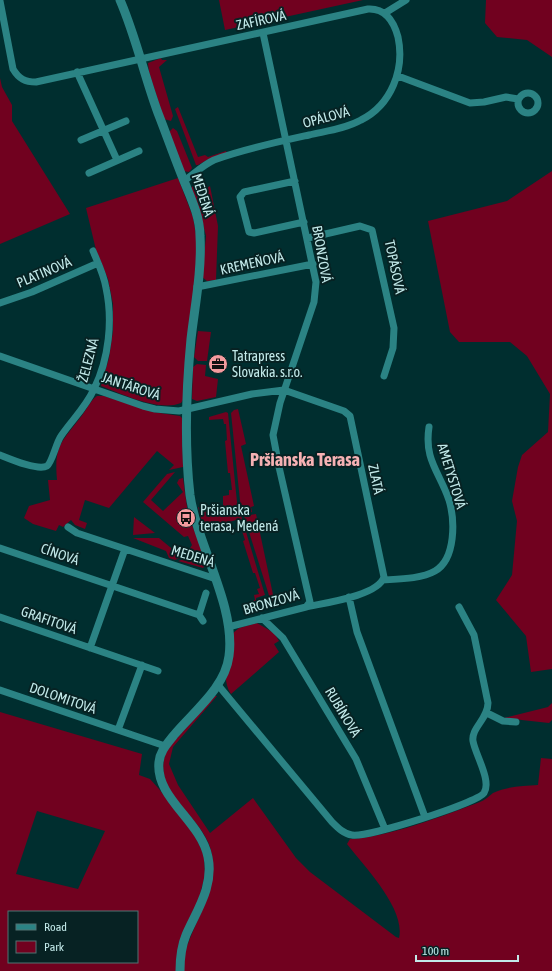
<svg xmlns="http://www.w3.org/2000/svg" width="552" height="971" font-family="'Asap Condensed',sans-serif">
	<rect width="100%" height="100%" fill="#002e2f"/>
	<path fill="#71011f" fill-rule="evenodd" d="M219,0h144l-138,30z
		M486,0h66v57l-25,-17 -30,-3 -12,-14z
		M161,58l1,2h5l-8,7 14,49 -2,5 -7,-2 -15,-47 -1,-9z
		M0,78l2,9 10,18v16l58,93 -70,30z
		M178,107l20,50 7,-2 3,2 18,-6 1,2 -20,7 -9,5h-2l-21,-56z
		M173,128l4,3 15,37 -3,4 -6,-1 -13,-36v-4z
		M552,171v498l-21,3 -5,-36 -30,-36 16,-25 5,-54 -5,-20 6,-34 4,-12 26,-23 2,-38 -23,-38 -17,-14h-51l-9,-10 -22,-111 79,-20z
		M178,178l15,39 5,29 -15,154 -2,3c-22,9 -59,-9 -80,-17l8,-28 4,-27v-27l-5,-25 -12,-29 -10,-42z
		M196,183l11,5 3,-2 8,40 -2,54 -9,1 -5,-4 4,-41 -7,-28 -8,-20z
		M198,331l13,1 -4,29h-9l-4,-4z
		M197,364l9,1 -1,11 13,3 -2,18 -19,4 -5,-2 1,-32z
		M97,396h7l49,16 27,4 2,2 1,49 -14,3 5,-5 -17,-14 -48,57 -24,-8 -6,20 8,3 -2,6 -10,-4 -4,-5 -8,7 -4,-2 -3,6 -23,-7 -9,-6 5,-12 21,-6 -2,-20h9c-3,-34 4,-37 23,-62 6,-7 10,-17 17,-22z
		M238,409l8,35 -5,2 13,60 -3,1 1,5 -9,2 -3,-13 -9,-88 3,-3z
		M226,412l2,1 9,89 28,93 -9,3v5l-3,-3h2l-1,-5 5,-1 -2,-5 3,-1 -5,-15h-2l-10,-32 2,-1 -5,-15h-2l-2,-5 -31,9 -2,-3 -5,-19 5,3 3,-1v-1l17,-2v-10l6,-1v-5h3l-2,-17h-2l-3,-32 2,-1 -1,-16h-2l-1,-5 -14,1v-3z
		M175,472l-24,28 12,11 20,-19 -6,-9 2,-4 4,-1 5,36 19,50 -4,4 -25,-7 14,-5 -3,-6 3,-5 -4,-9 -4,1 -41,-35 24,-28z
		M256,514l19,90 -3,1 -28,-89z
		M134,517l21,16 -22,2z
		M133,538h26l23,19 -7,3 -6,-2 -3,-7z
		M257,623l17,10 5,8 -5,3 5,8 -48,42c-11,-16 -2,-42 1,-60l7,-6z
		M215,696h2l-44,51 -4,17 9,21 32,48 43,-35 43,60 14,14 86,65 3,1c7,-29 -35,-72 -52,-94l3,-5c40,-2 92,-23 130,-37 5,-2 9,-6 13,-9 15,-7 30,-7 45,-8l3,-27 11,1v212h-552v-259l142,42 -3,21 11,4 9,10 35,45 10,21 1,20 -20,79c9,-34 33,-62 27,-99 -6,-40 -66,-62 -44,-107zM37,811l68,20 -27,58 -62,-15zM9,912h128v50h-128z
		M552,703v17l-3,3 -45,-5 44,-11z"/>
	<g fill="none" stroke-linecap="round" stroke-linejoin="round">
		<path stroke="#2b8384" stroke-width="7" d="M0,1l13,68c6,10 12,13 23,13l332,-73c18,-1 26,13 30,28 7,33 -7,68 -37,83 -16,9 -35,11 -52,15 -32,7 -65,14 -95,25 -11,5 -20,14 -30,21
			M385,13l21,-13
			M77,72l40,88
			M398,76l72,27 14,-1 22,-5 12,2
			M518 103a10 10 0 1 1 20 0a10 10 0 1 1-20 0Z
			M81,140l45,-19
			M89,173l50,-22
			M295,181l-51,11 -4,5 9,35 5,1 50,-11
			M308,238l52,-12 12,4 22,98 -1,20 -9,28
			M197,287l116,-23
			M0,303l32,-11 66,-29
			M0,356l143,50 12,3 24,2 73,-17 32,-4
			M284,390l60,21 6,5 34,161c-6,19 -60,26 -78,30
			M0,455c10,4 38,16 47,11 5,-3 9,-23 14,-30 11,-16 25,-29 33,-47 15,-30 19,-69 12,-101 -2,-13 -8,-25 -13,-37
			M68,527l9,6 139,46
			M0,548l199,67 4,6
			M383,580c16,-1 38,-1 52,-9 21,-12 20,-51 14,-71 -10,-29 -25,-40 -20,-73
			M349,597l8,35 68,185
			M199,615l7,-22
			M0,617l158,54
			M262,618l21,20 73,121 29,70
			M228,627l78,-20 4,-5 -31,-135 -6,-32 7,-32 34,-101 2,-20 -53,-249
			M90,648l35,-99
			M218,685l114,137c6,6 12,12 20,13 15,3 125,-32 132,-42 8,-12 -9,-39 -11,-52 -2,-13 15,-22 15,-38l-14,-68 -15,-28
			M0,690l165,56
			M487,713l16,8 13,1
			M118,730l24,-65"/>
		<path stroke="#2b8384" stroke-width="9" d="M120,0c16,37 24,75 38,113 9,23 17,46 26,68 7,17 16,36 16,55 2,34 -5,69 -9,103 -5,52 -7,104 -1,156 7,50 46,111 39,161 -4,32 -36,56 -55,79 -7,9 -14,16 -15,27 -4,36 42,59 49,95 6,29 -11,53 -22,78 -5,12 -6,24 -6,36"/>
	</g>
	<defs>
		<symbol id="office-disc" viewBox="-11 -11 22 22"><circle r="9.5" fill="#f49b9f" stroke="#072223"/><path d="M-6-3h4V-5.5h4V-3h4V5H-6ZM-1-4.5V-3h2v-1.5ZM-6 0V1H6V0Z" fill="#111"/></symbol>
		<symbol id="bus-disc" viewBox="-11 -11 22 22"><circle r="9.5" fill="#f49b9f" stroke="#072223"/><path d="M-5-6H5V4H4V6H2V4H-2V6H-4V4H-5ZM-3.5-4V0h7V-4ZM-3.5 1.2v1.5H-2V1.2ZM2 1.2v1.5H3.5V1.2Z" fill="#111"/></symbol>
	</defs>
	<g fill-rule="evenodd">
		<use href="#office-disc" x="207" y="353" width="22" height="22"/>
		<use href="#bus-disc" x="175" y="507" width="22" height="22"/>
	</g>
	<g text-anchor="middle" dominant-baseline="central" stroke-width="4" stroke-linejoin="round" paint-order="stroke">
		<g font-size="14" fill="#c2e9e9" stroke="#072223">
			<text transform="translate(261 20) rotate(-12)">ZAFÍROVÁ</text>
			<text transform="translate(326 117) rotate(-15)">OPÁLOVÁ</text>
			<text transform="translate(203 195) rotate(72)">MEDENÁ</text>
			<text transform="translate(322 254) rotate(80)">BRONZOVÁ</text>
			<text transform="translate(252 263) rotate(-12)">KREMEŇOVÁ</text>
			<text transform="translate(395 267) rotate(78)">TOPÁSOVÁ</text>
			<text transform="translate(44 272) rotate(-23)">PLATINOVÁ</text>
			<text transform="translate(88 360) rotate(-75)">ŽELEZNÁ</text>
			<text transform="translate(131 386) rotate(18)">JANTÁROVÁ</text>
			<text transform="translate(452 476) rotate(73)">AMETYSTOVÁ</text>
			<text transform="translate(376 479) rotate(78)">ZLATÁ</text>
			<text transform="translate(60 554) rotate(19)">CÍNOVÁ</text>
			<text transform="translate(193 556) rotate(17)">MEDENÁ</text>
			<text transform="translate(271 602) rotate(-16)">BRONZOVÁ</text>
			<text transform="translate(49 620) rotate(19)">GRAFITOVÁ</text>
			<text transform="translate(63 698) rotate(19)">DOLOMITOVÁ</text>
			<text transform="translate(343 712) rotate(59)">RUBÍNOVÁ</text>
		</g>
		<g font-size="14" fill="#c2e9e9" stroke="#072223" text-anchor="start">
			<text x="232" y="356">Tatrapress<tspan x="232" dy="16">Slovakia. s.r.o.</tspan></text>
			<text x="200" y="510">Pršianska<tspan x="200" dy="16">terasa, Medená</tspan></text>
		</g>
		<g font-size="18" font-weight="bold" fill="#f6b2b4" stroke="#072223">
			<text x="305" y="459">Pršianska Terasa</text>
		</g>
	</g>
	<rect x="8" y="911" width="130" height="52" fill="#072223" stroke="#527272"/>
	<rect x="16" y="924" width="20" height="6" fill="#2b8384" stroke="#527272"/>
	<text x="44" y="931" font-size="12" fill="#c2e9e9">Road</text>
	<rect x="16" y="941" width="20" height="12" fill="#71011f" stroke="#527272"/>
	<text x="44" y="951" font-size="12" fill="#c2e9e9">Park</text>
	<path d="M416 955v6h102v-6" fill="none" stroke="#c2e9e9" stroke-width="2"/>
	<text x="422" y="955" font-size="12" fill="#c2e9e9" stroke="#072223" stroke-width="3" paint-order="stroke">100 m</text>
</svg>
